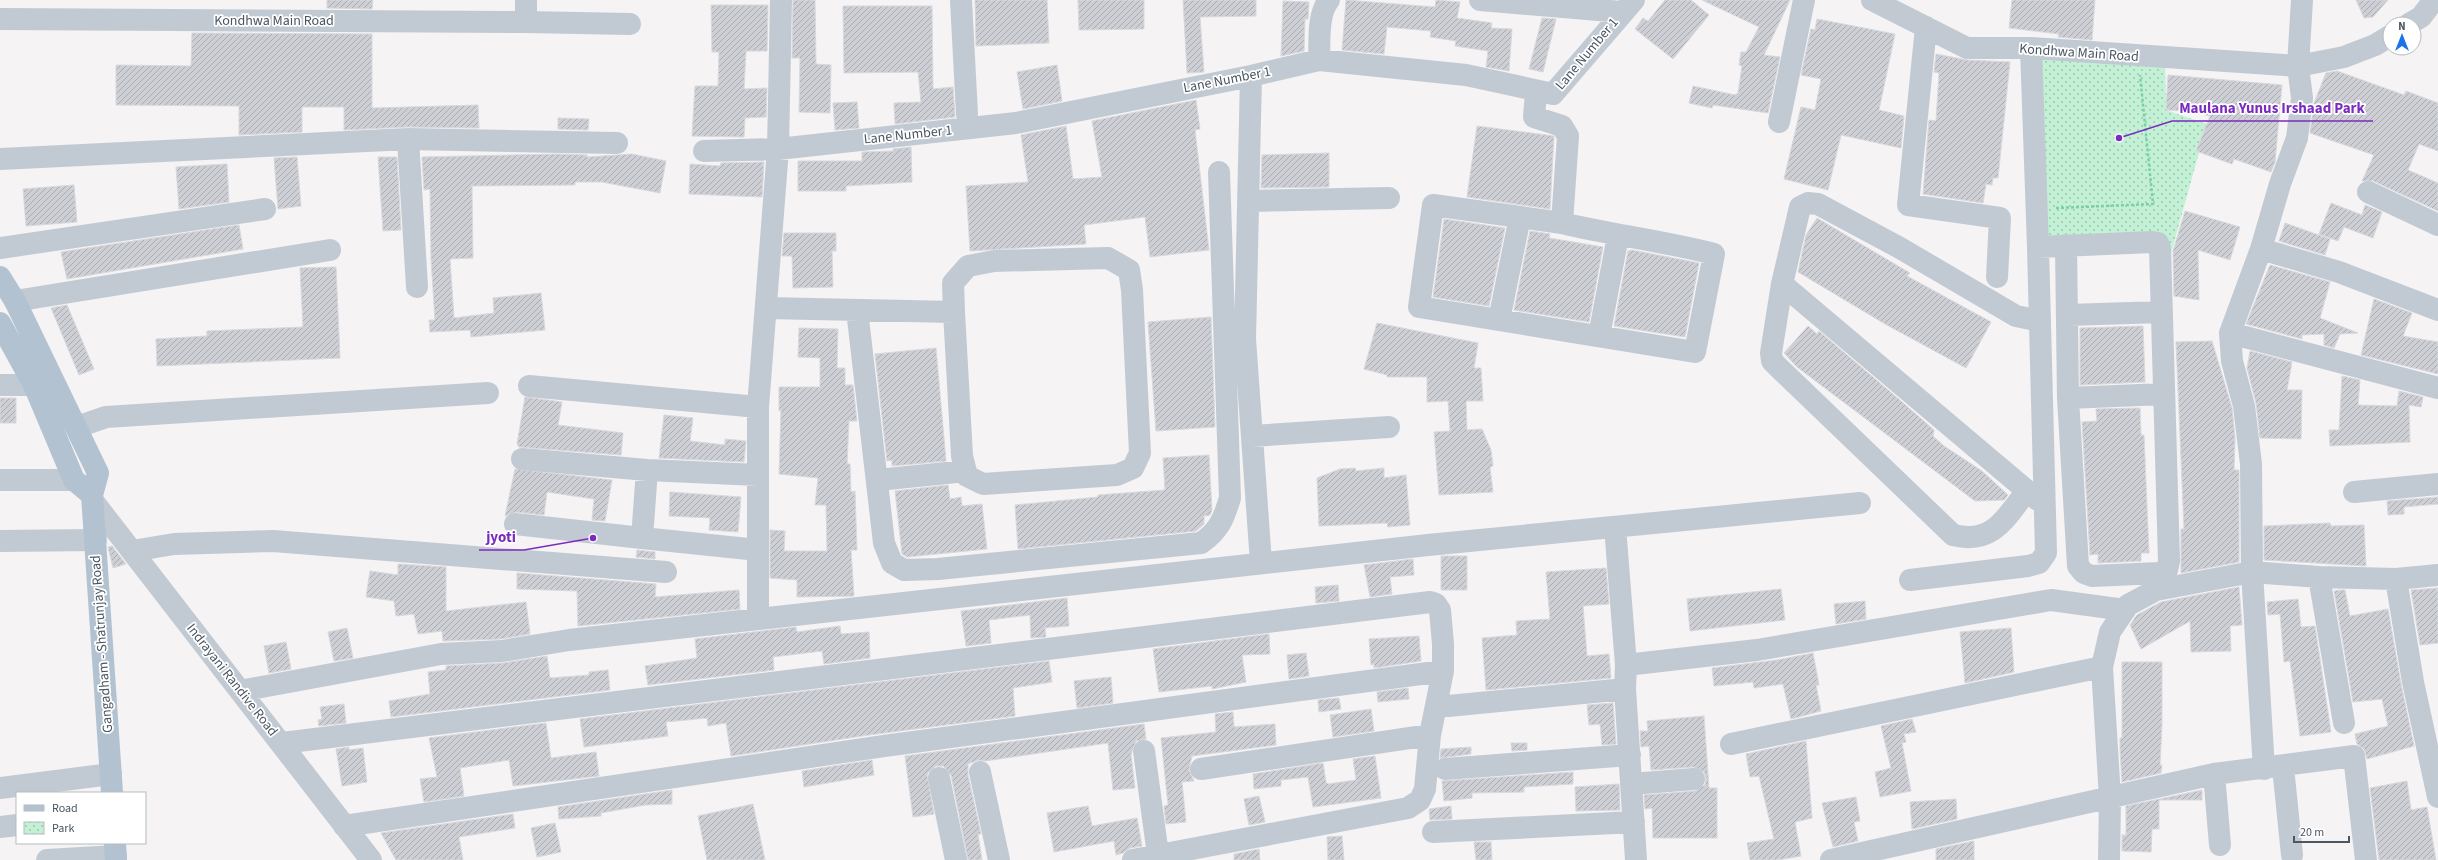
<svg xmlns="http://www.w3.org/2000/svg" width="2438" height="860" font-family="'Source Sans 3',sans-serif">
	<defs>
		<pattern id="park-dots" width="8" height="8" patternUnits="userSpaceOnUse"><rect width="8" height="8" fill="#c3f1d5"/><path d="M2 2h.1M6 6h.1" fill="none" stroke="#a0c6b0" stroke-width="1.8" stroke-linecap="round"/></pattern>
		<pattern id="building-hatch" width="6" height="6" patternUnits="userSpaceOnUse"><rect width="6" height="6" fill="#cdcfd5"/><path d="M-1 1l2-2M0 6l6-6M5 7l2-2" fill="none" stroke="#a8abb0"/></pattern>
	</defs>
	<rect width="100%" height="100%" fill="#f5f3f3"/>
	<path fill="url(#park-dots)" d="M2031,48l134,11 1,51 41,14 -36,129 -133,-6z"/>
	<path fill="url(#building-hatch)" stroke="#d7d9de" d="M327,0h46l-1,9 -45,-1z
		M793,0h22l1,64 15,1 -1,48 -31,-1 1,-54h-8z
		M975,0h72l2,43 -73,3z
		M1078,0h66v29l-65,1z
		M1183,0h73v16l-56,1 4,55 -17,1z
		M1346,0l89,7 1,-7 24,2 -3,16 35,5 -1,5 21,1 -3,42 -23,-4 2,-16 -33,-5 1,-5 -26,-4 1,-6 -44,-4 -3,27 -42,-4z
		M1665,0h26l18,15 -36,44 -38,-30 8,-11 5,3z
		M1702,0h88l-26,55 16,2 -12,56 -55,-8 -1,3 -23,-5 4,-17 42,9 3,-2 4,-27 -3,-1 2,-13h5l13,-25z
		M2012,0h83l-3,40 -34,-3 1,-3 -50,-6z
		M2356,0h32l-15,17 -9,1z
		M1283,1l26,1 -1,17h-3l-1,32 -23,5z
		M711,5h57l-1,46h-21l-2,38 23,-1 -1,29 -21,1 -1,19 -52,-1 3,-50h23l1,-34h-7z
		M843,6h89l1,83 20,-2 2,30 -60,7 -1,-21 27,-1 -3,-30 -74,1z
		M1542,18l14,1 -13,53 -14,-3z
		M1817,19l78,15 -16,76 25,6 -3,32 -60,-13 -13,55 -44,-11 17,-72 14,3 6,-31 -20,-4 10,-46 4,1z
		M192,33l180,1v74l106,-3 1,23 -72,-1 -63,3v-23h-42v25l-63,3v-29l-123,-1v-40l75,1z
		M1936,54l31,6 43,2 -12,116h-5l-1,7 -6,-1 -3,19 -60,-9 6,-74 7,1 3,-48 -5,-1z
		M1057,65l5,36 -39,8 -6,-37z
		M2337,71l67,24 2,-4 32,12v48l-19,-7 -11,26 30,13v28l-65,-30h-11l12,-26 -64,-22 4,-30 12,-30z
		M2168,75l114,10 -7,77 -4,10 -37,-13 -2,5 -36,-13 14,-35 -5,-1v-3l-39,-2z
		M1196,100l4,29 -5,1 14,120 -59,7 -5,-40 -61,8 2,19 -116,7 -4,-65 62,-4 -7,-47 45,-9 7,53 29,-2 -10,-56z
		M857,102l2,26 -24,2 -2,-27z
		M558,118l31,1 -1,11 -30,-1z
		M1477,126l77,10 -4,73 -83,-12z
		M911,147l1,35 -66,4v5h-48v-30h64v-9l32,-1 -1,-2z
		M1329,153v34l-68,1 1,-33z
		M557,154l30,1v2l45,-3 34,7 -6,32 -58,-11h-27v3l-103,1 1,72 -23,1 4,59 40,-5 -1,-15 48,-5 4,37 -74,7 -1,-7 -40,2 -1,-12h6l-4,-61 -1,-70 -6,1 -2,-33z
		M297,157l4,49 -23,3 -4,-51z
		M378,157h19l4,73 -18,1z
		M764,162l-2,35 -73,-3 1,-30 30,2 1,-3z
		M227,164l2,38 -50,7 -3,-42z
		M74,185l3,37 -51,4 -3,-37z
		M2331,203l31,12 3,-10 17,7 -9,26 -29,-11 -6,14 -19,-7z
		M2185,211l55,16 -10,33 -32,-10 1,50 -25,-4 -1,-45z
		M1817,218l93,55 -3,3 84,46 -25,46 -81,-44 -87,-52 8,-37z
		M1444,219l61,9 -16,78 -56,-9z
		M2285,223l45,16 -5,16 -46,-14z
		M239,225l4,24 -176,30 -6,-27z
		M1530,231l20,3 -1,4 54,9 -14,75 -75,-12z
		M784,233h52v18h-4l1,36 -40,1 -1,-32h-10z
		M1632,250l67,13 -14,74 -71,-11 14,-75z
		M2270,265l60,17 -10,36 38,15 -18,1 -6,14 -10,-3v-11l-22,1v4l-56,-15z
		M336,267l4,91 -183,8 -1,-27 51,-3v-5l96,-4 -3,-59z
		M2374,299l38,14 -9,23 35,6v32l-77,-19z
		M67,305l27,64 -15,6 -28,-67z
		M1211,317l4,110 -59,4 -8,-109z
		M1377,323l101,20 -4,25h7l2,33h-17l1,29 15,-1 9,21 2,16 -3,1 3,25 -54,3 -5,-63 16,-1 -2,-30 -21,1v-25h-40v-2l-23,-6z
		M1808,326l9,8 2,-3 82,70 33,29 -1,6 11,10 38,25 26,24 -4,5 -29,1 -178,-134 -13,-14z
		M2143,326l2,56 -65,3v-57z
		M799,328l39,1 -1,39h8v17h8l4,36h-8l-2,43h3l1,28 4,-1 2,59h-6l3,46 -57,1v-17l-27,-2v-48l15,1 -1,20h43l-1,-46h-11l3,-27 -39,-4 2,-64 -2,1v-24h41v-29l-22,-1z
		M2212,341l20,67 3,30 -1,32h5v92l-58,11v-44h3l-8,-187z
		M936,348l10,113 -54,5v-6l-5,1 -12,-107z
		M2250,351l42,11 -5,28h15l-1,49 -41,-1 -4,-35 -9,-35z
		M2342,376l18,4 -2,25 39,1 2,-15 24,6 -2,10 -12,-2 1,37 -80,4 -1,-16h10z
		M525,397l37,5 -4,23 65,8 -2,22 -102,-8 -2,-3z
		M0,398h16v25h-16z
		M2140,408l1,27h3l5,118h-8v8l-43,2v-9l-8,1 -8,-133 15,-1 -1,-12z
		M664,415l29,3 -3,23 35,4v-6l21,2 -2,21 -85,-4z
		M1209,455l3,55 -2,5 -6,1v8l-8,7 -178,18 -3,-44 83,-8v-2l67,-5 -2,-32z
		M1355,468l1,3 28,-3v10l22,-3 4,50 -22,2 -1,-4 -68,3 -2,-48 23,-9z
		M515,469l97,11 -7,41 -13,-1 2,-21 -47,-7 -3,23 -28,-3 -11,4z
		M948,485l2,14 11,-2 1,9 20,-2 5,45 -80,8 -5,-3 -7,-63z
		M670,492l71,5 -3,35 -29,-2 1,-12 -41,-2z
		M2438,497v7l-34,3v7l-16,1 -1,-14z
		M2330,523l1,3 33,-1 2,41 -102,-6v-34z
		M112,546l14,18 -13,4 -5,-21z
		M637,550l18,2v7l-19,-2z
		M1441,556h26v34h-26z
		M1413,559l1,16 -24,2 2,17 -22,3 -6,-32z
		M398,564l48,3v44l80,-9 4,32 -29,5 -58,2 -1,-10 -24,3 -4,-20 -18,2 -2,-15 -28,-4 4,-26 28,4z
		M1606,568l3,36 -26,2 4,50 22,-2 2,24 -125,12 -4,-52 35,-3 -1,-14 34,-2 -4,-47z
		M517,573l139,11 -1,13 84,-7 1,19 -162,17 -1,-35 -60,-2z
		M1338,585l1,16 -23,2 -1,-16z
		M2239,587l3,38 -12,1 1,25 -40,1 -1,-31 -49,28 -11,-24 7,-10 24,-13z
		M2438,588v55l-18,2 -9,-55z
		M1781,589l4,31 -95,11 -3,-32z
		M2340,590h5l5,26 38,-7 13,75 13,62 -47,13 -3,-10 -7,-5 -2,-10 33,-8 -6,-27 -29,3 -19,-111z
		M1067,598l2,28 -24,2 1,9 -15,1 -1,-23 -41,5 2,23 -25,3 -5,-35z
		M2298,599l3,28 14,-1 16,106 -31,4 -10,-75 -6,1 -4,-48 -12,1 -1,-13z
		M1865,601l1,18 -30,5 -2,-20z
		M840,626l1,8 28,-2 1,26 -46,6 -2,-13 -49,6 1,13 -126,15 -3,-19 52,-8 -2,-19 101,-12 1,5z
		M347,628l6,30 -19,3 -6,-29z
		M2011,628l3,44 -49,11 -5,-51z
		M1269,634l1,20 -28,1 4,27 -34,7v-3l-53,6 -6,-43z
		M1419,636l2,25 -47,7v-4l-3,1 -2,-26z
		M286,642l5,27 -22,4 -5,-27z
		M1306,653l3,23 -20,3 -2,-24z
		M1813,653l6,32h-3l5,26 -30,8 -8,-35 -29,4 -1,-6 -39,4 -2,-18 65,-8z
		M547,656l3,22 39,-3v-3l19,-2 2,20 -219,27 -2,-16 41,-7 -2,-22 18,-2v-4l57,-3z
		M1049,661l3,21 -39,6 2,28 -146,19 -138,21 -5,-33 -18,3 -1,-8 -41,4 2,14 -84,11 -4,-28z
		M2122,662h40v63l-2,40h2l-1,8 -39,9 -2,-32v-12h2z
		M1111,677l2,26 -36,5 -3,-27z
		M1408,688l1,11 -31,3 -1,-10z
		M1339,698l2,11 -22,3 -1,-12z
		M1613,703l3,41 -14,1 -2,-21 -11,1 -2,-20z
		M344,704l2,19 -27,3 -1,-6 4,-1 -2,-12z
		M1371,709l3,22 -41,6 -3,-22z
		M1233,712l1,15 41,-3 1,21 -84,11 -3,14 5,11 -12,1 4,40 -20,2 -2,-18 4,-1 -7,-67 55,-6 -1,-18z
		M1704,716l5,72h8v50h-64l-1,-30 -7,1 -1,-14 51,-4 10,-6 1,-7 -2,-6 -11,-5 -42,3 -2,-24 -8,1 -1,-16h8l-1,-10z
		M1912,719l4,13 -12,2 2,8 -4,1 9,48 -31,6 -5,-25 16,-4 -10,-42z
		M546,723l5,35 45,-6 3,24 -86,10 -4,-26 -49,8 4,28 -40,6 -4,-23 17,-2 -8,-39z
		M1144,724l2,15 -10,2 -5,13 4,34 -22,2 -5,-47 -123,18 -7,-1 -10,4v11l13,59h-3l4,26h-14l-17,-85 -8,-9h-7l-9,8 7,40 -21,3 -8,-61z
		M1806,741l6,77 -17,4 6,34 -23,4h-28l-3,-17 27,-4 -15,-63 -9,1 -4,-23z
		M1511,743h16v7l-15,1z
		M349,747v3l14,-2 4,34 -25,4 -6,-37z
		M1471,747v7l-31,4 1,-9z
		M1375,756l6,42 -68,9 -5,-30 -27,3v6l-27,3 -1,-15 70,-11 3,19 2,2 28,-4 -3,-21z
		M872,760l2,15 -70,12 -2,-16z
		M1573,772v12l-49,3v5l-52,1v5l-28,3 -2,-20z
		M2407,781l4,29 16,-3 9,53h-57l-9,-72z
		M1619,784l1,26 -44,1 -1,-24z
		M672,790v14l-27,1 -44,8v3l-42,3 -1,-12z
		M2202,790v10h-43v29h-7l-1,23 -29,-1v-16h4v-29z
		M1259,796l6,26 -16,3 -5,-26z
		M1856,797l4,24 -6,1 4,19 -25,6 -11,-44z
		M1956,799l1,20 -45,10 -2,-27z
		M753,804l12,56h-58l-9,-44z
		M1088,806l4,20 45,-8 5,28 -12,2 -7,5 -7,2 -2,-14 -60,11 -7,-39z
		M1451,806l1,13 -22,1 -1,-11z
		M513,814l2,14 -56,9 4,23h-67l-15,-27z
		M555,823l6,29 -24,5 -6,-29z
		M1342,836l2,24h-16l-1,-23z
		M1974,841v19h-38v-11z
		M1474,842h17l1,18h-16z
		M1259,849l1,11h-26v-6z"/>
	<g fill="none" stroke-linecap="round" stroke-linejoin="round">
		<path stroke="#7ad0a6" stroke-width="2.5" stroke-dasharray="3 2" stroke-linecap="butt" d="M2056,208l97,-4 -13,-129"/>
		<path stroke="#c1cad2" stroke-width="22" d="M961,0l6,114
			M1480,0l142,12
			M1872,0l95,48h64l267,18 46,-9 31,-12 15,-9
			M0,19l526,3v-22
			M526,22l104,2
			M2409,24l12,-7 13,-17
			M1926,27l-18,178 92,13 -3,59
			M1319,60c1,-19 -2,-45 10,-60
			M1251,76l-6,263 16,224
			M1779,122l25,-122
			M408,139l9,148
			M704,151l74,-2 238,-26 235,-47 68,-16 147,15 87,19 81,-94
			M0,159l408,-20 209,4
			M2368,192l70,33
			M1250,201l139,-3
			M1520,217l-87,-12 -14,102 276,45 19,-98c-50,-13 -102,-19 -152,-31l6,-87 -6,-10 -28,-9 2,-25
			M2066,245l2,153
			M2038,247l114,-5 6,1 2,5c3,104 6,209 9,313l-2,9 -8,3 -67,3 -8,-3 -6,-7 -10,-168 96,-4
			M0,248l265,-39
			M2261,249l78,23 99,38
			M1782,284l256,216
			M15,301l315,-51
			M766,308l188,4 -1,-29 15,-17 26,-5 114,-3 21,12 3,20 8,163 -7,15 -16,7 -134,9 -16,-8 -5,-20 -8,-144
			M857,310l27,233 8,20 12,7 34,-1 263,-26c18,-12 23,-25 29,-45l-11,-326
			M2068,315l94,-3
			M1499,320l21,-103 42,6
			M2230,333l208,55
			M1599,336l19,-100
			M0,385h34
			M529,386l229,21
			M77,427l29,-10 382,-24
			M1252,436l137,-9
			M522,459l125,11 111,5
			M647,470l-5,68 116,12
			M0,480h74
			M878,480l88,-9
			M2026,492c-21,27 -34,53 -73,43l-175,-168 -6,-6 -1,-8 11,-69 18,-77 8,-4 10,1 82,44 116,68 24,5
			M2354,492l84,-8
			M93,501l278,359
			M515,524l127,14
			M1615,527l11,138 -1,24 11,171
			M0,541l96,-1
			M132,551l42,-7 99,-3 393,31
			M2319,577l77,2 42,-4
			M2396,579l17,103 25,115
			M1910,580l118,-14 11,-3 7,-10 -8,-306 -7,-199
			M758,619v-212l20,-258 3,-149
			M1626,665l131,-15 294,-50 74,10
			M240,691l201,-37 61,-3 67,-11 859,-95 432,-42
			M1448,706l177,-17
			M282,743l1148,-141 6,2 4,6 3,34v27l-13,64 -5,54 -5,11 -12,8 -275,52
			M1731,744l371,-77
			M1144,751l14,104
			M2283,767l9,88
			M1201,769l229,-34
			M1445,769l185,-14
			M2264,769l-12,-197 -1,-108 -7,-58 -12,-45 -2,-28 31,-84 19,-65 17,-46 5,-40 -4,-32 4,-66
			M980,772l19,88
			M2214,774l6,71
			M939,778l17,82
			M1631,784l63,-5
			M0,788l111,-14
			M344,826l540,-80 559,-75
			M0,827l17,-2
			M1433,832l201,-10
			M47,860l69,-4
			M1831,860l383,-86 140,-18 12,104
			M2109,860l1,-62 -8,-131 8,-35 18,-27 28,-15 96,-18 67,5 25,146"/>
		<path stroke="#b3c2d1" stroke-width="22" d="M0,277l15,24 83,172 -6,22 20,298
			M0,323l34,62 40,95 18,15
			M115,843l1,17"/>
	</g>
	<g text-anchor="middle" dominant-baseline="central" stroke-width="3.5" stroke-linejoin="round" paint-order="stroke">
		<g font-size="14" fill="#4a5661" stroke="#fff">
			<text x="274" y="21">Kondhwa Main Road</text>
			<text transform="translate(2079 53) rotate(4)">Kondhwa Main Road</text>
			<text transform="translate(1587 54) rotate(-50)">Lane Number 1</text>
			<text transform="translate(1227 80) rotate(-11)">Lane Number 1</text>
			<text transform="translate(908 135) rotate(-6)">Lane Number 1</text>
			<text transform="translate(102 644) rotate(-94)">Gangadham - Shatrunjay Road</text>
			<text transform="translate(232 680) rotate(52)">Indrayani Randive Road</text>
		</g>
	</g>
	<path fill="none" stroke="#7b2cbf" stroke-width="1.5" d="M2119 138L2172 121H2373M593 538L524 550H479"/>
	<g fill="#7b2cbf" stroke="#fff" stroke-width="1.5">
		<circle cx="2119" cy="138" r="4"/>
		<circle cx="593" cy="538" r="4"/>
	</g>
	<g font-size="15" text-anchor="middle" font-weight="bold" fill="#7b2cbf" stroke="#fff" stroke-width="3.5" stroke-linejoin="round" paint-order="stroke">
		<text x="2272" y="113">Maulana Yunus Irshaad Park</text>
		<text x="501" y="542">jyoti</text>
	</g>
	<rect x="16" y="792" width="130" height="52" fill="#ffffff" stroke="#b7bbc0"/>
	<rect x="24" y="805" width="20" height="6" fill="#b3c2d1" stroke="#b7bbc0"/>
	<text x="52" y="812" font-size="12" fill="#4a5661">Road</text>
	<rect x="24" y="822" width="20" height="12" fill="url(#park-dots)" stroke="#b7bbc0"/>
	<text x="52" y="832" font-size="12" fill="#4a5661">Park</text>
	<g transform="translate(2402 36)"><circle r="19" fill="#ffffff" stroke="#b7bbc0"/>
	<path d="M0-3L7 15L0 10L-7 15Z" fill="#1a73e8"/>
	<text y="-6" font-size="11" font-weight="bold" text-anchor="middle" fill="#4a5661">N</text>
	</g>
	<path d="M2294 836v6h55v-6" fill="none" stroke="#4a5661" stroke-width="2"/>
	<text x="2300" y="836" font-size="12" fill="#4a5661" stroke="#ffffff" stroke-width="3" paint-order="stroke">20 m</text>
</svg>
